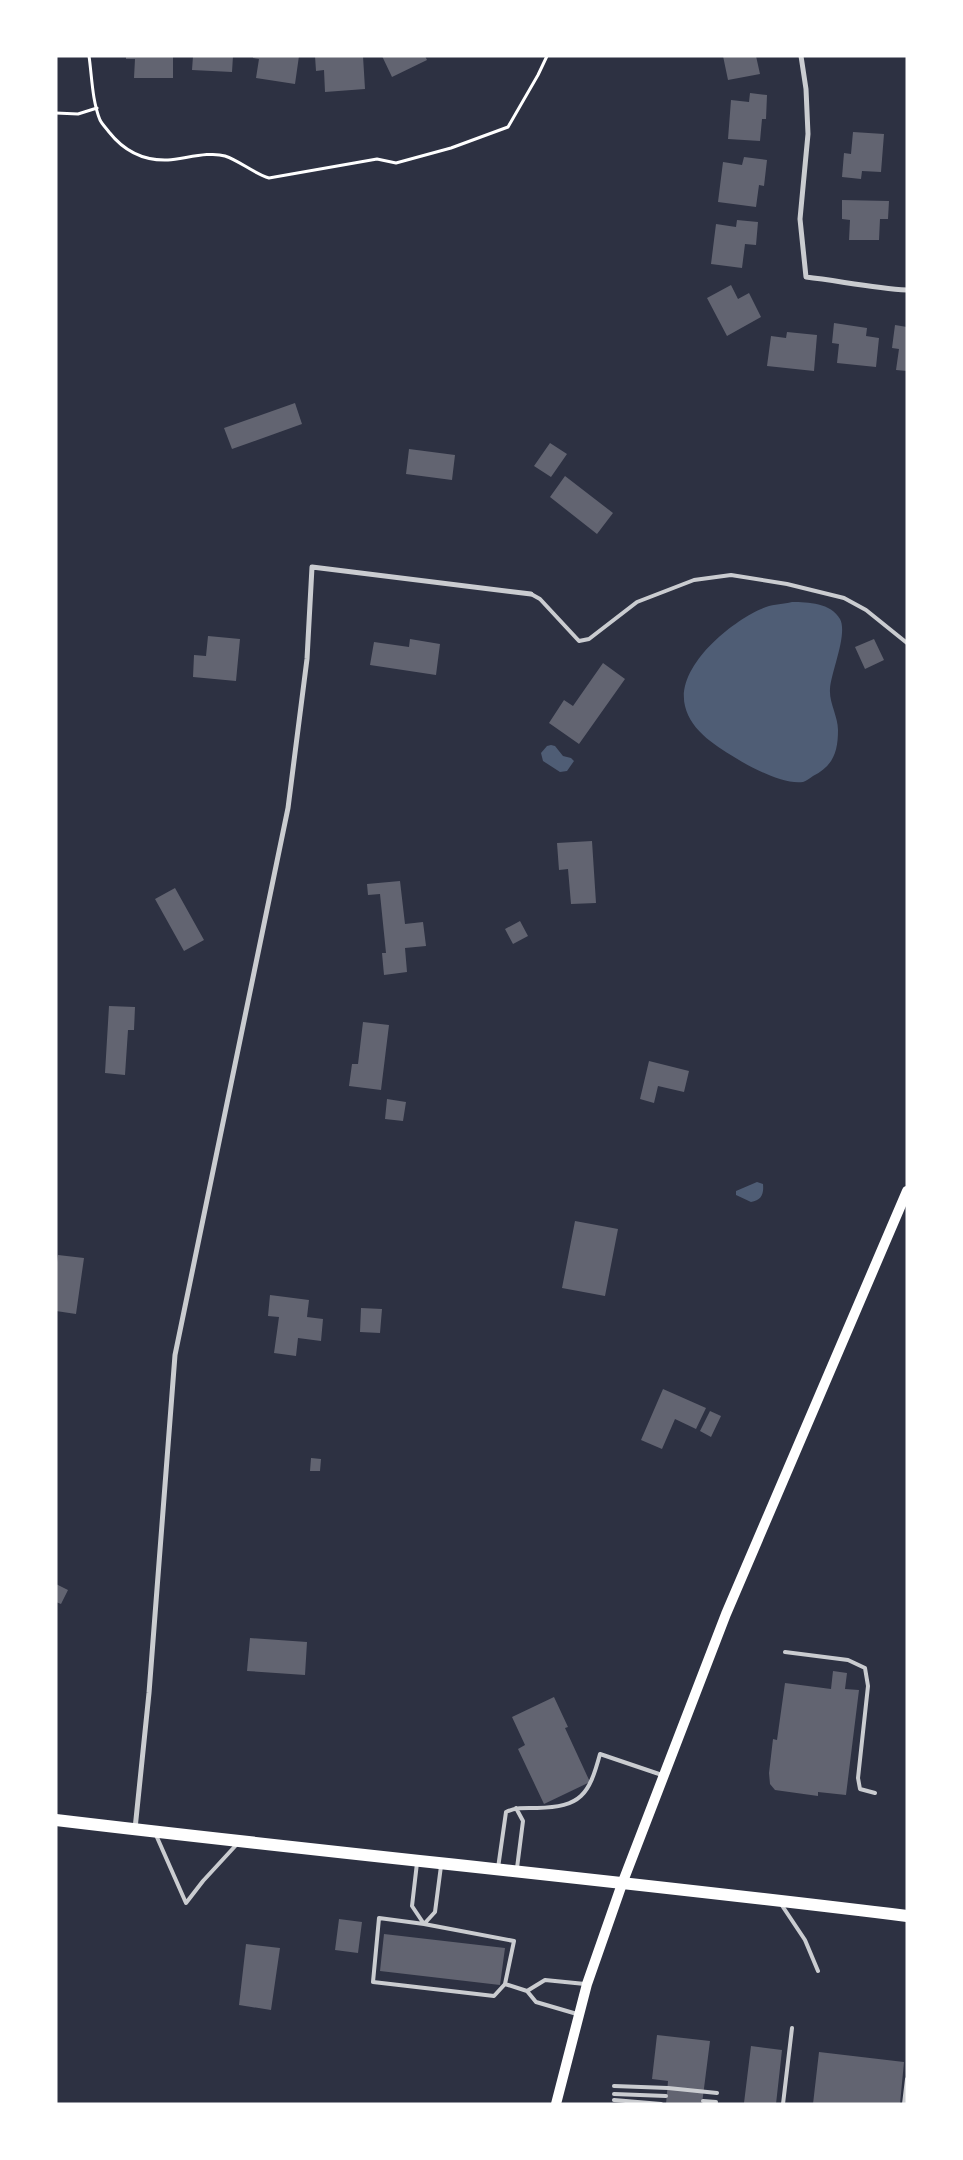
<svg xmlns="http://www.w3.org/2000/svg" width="963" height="2160" font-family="Commissioner,sans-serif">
	<rect width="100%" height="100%" fill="#2d3142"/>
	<path fill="#4f5d75" d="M792,602c16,0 39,1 48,17 8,15 -9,53 -10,70 -1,14 8,27 8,41 0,22 -5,36 -25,46 -3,2 -7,5 -10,6 -18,3 -49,-13 -64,-22 -21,-13 -48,-28 -54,-54 -10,-40 49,-87 81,-99 8,-3 18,-3 26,-5z
		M551,745l4,1 8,10 8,2 3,3 -7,10 -7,1 -17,-11 -2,-8 6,-7z
		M757,1182l6,2c1,11 -2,16 -12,18l-15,-7v-4z"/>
	<path fill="#626471" d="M126,56h47v22h-39l1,-19h-9z
		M193,56h40l-1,16 -40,-2z
		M253,56h46l-4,28 -39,-6 3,-19 -6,-1z
		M315,56h48l2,33 -40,3 -1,-22 -8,1z
		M382,56h43l2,4 -35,17z
		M723,56h33l4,18 -32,6z
		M750,93l17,2 -1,24h-4l-2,22 -32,-2 3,-39 18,2z
		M853,132l31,2 -3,38 -19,-1 -1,8 -19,-2 2,-24 7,1z
		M744,157l23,3 -3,26 -5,-1 -3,22 -38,-5 5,-40 19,3z
		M842,200l47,1 -1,18h-8l-1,21h-30l1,-20 -8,-1z
		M737,220l21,2 -2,23 -11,-1 -3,24 -31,-4 5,-40 20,3z
		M731,285l7,14 11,-6 12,24 -34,19 -20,-38z
		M834,323l33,5 -1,8 13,2 -3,29 -39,-4 2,-19 -7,-1z
		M895,325l12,2v44l-11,-1 3,-21 -7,-1z
		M787,332l30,3 -3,36 -47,-5 4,-30 15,2z
		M295,403l7,21 -70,25 -8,-21z
		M550,443l17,11 -16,23 -17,-11z
		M409,449l46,6 -3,25 -46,-6z
		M565,476l48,37 -16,21 -47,-37z
		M208,636l32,3 -4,42 -43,-4 1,-22 12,1z
		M410,639l30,5 -4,31 -66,-10 4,-23 35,5z
		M874,639l10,21 -19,9 -10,-22z
		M603,663l22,16 -46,65 -30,-21 15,-23 9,6z
		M592,841l4,62 -25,1 -3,-35 -9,1 -2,-27z
		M400,881l5,43 18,-2 3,24 -21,2 2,24 -23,3 -2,-22h4l-6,-59 -12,1 -1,-11z
		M175,888l29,52 -20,11 -29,-52z
		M520,921l8,15 -15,8 -8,-15z
		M109,1006l26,1 -1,23h-6l-3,45 -20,-2z
		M363,1022l26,3 -8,65 -32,-4 3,-22h6z
		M649,1061l40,10 -5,21 -26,-6 -4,17 -14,-4z
		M387,1099l19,3 -3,19 -18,-2z
		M575,1221l43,8 -13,67 -43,-8z
		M58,1255l26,3 -8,56 -20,-3v-42z
		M270,1295l39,5 -2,17 16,2 -2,22 -23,-3 -2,18 -22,-3 5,-36 -11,-1z
		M361,1308l21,1 -2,24 -20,-1z
		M663,1389l43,19 -10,21 -21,-10 -13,30 -21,-9z
		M710,1411l11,5 -10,21 -11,-6z
		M311,1458l10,1 -1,12h-10z
		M56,1584l12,6 -7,14 -5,-2z
		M250,1638l57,4 -2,33 -58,-4z
		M833,1671l14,2 -2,16 14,1 -13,105 -28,-3v4l-43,-6 -5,-6 -1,-11 4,-34 4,1 8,-57 46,6z
		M554,1697l14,30 -3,1 25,54 -46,22 -26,-55 7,-4 -13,-28z
		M339,1919l23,3 -4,31 -23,-3z
		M384,1934l121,14 -5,37 -120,-14z
		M246,1944l34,4 -9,62 -32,-5z
		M657,2035l53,6 -8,63h-36l2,-23 -16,-2z
		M751,2046l31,4 -6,54 -32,-1z
		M819,2052l85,10 -4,42h-87z"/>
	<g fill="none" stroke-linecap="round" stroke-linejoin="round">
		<path stroke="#fff" stroke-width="3" d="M89,56c3,21 3,44 11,64 2,4 6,8 9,12 15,19 34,29 59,28 16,-1 42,-9 57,-4 15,5 28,17 44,22l108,-19 19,4 55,-15 57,-21 30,-52 9,-19
			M56,113l22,1 19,-6"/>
		<path stroke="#caccd0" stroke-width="4" d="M531,594l9,5 39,42 10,-2 48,-37 57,-22 37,-5 56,9 57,14 22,12 41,33
			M785,1652l63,8 17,8 3,18 -10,92 2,11 15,4
			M516,1808l7,13 -6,47
			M156,1835l30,68 17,-22 35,-38
			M417,1863l-5,43 12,18
			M498,1868l8,-56c11,-5 20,-4 31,-4 44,-1 52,-13 63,-54l62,21
			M781,1904l24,36 13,31
			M424,1924l11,-12 6,-46
			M505,1984l-11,12 -121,-14 6,-64 45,6 90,17 -9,43 22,7 9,11 41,12
			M527,1991l18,-11 40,4
			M614,2086l54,2 49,5
			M614,2094l52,2
			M614,2100l47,4
			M703,2101l13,1
			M783,2104l9,-76
			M904,2104l3,-25"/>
		<path stroke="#caccd0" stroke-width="5" d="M801,56l5,33 2,45 -8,85 6,58c34,4 67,11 101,13
			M135,1829l14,-136 26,-338 113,-547 19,-149 5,-92 219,27"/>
		<path stroke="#fff" stroke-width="10" d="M556,2104l31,-120 35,-100 104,-270 181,-423"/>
		<path stroke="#fff" stroke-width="12" d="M56,1820c284,34 568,61 851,96"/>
	</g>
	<rect width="963" height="2160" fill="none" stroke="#ffffff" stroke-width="115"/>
</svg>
